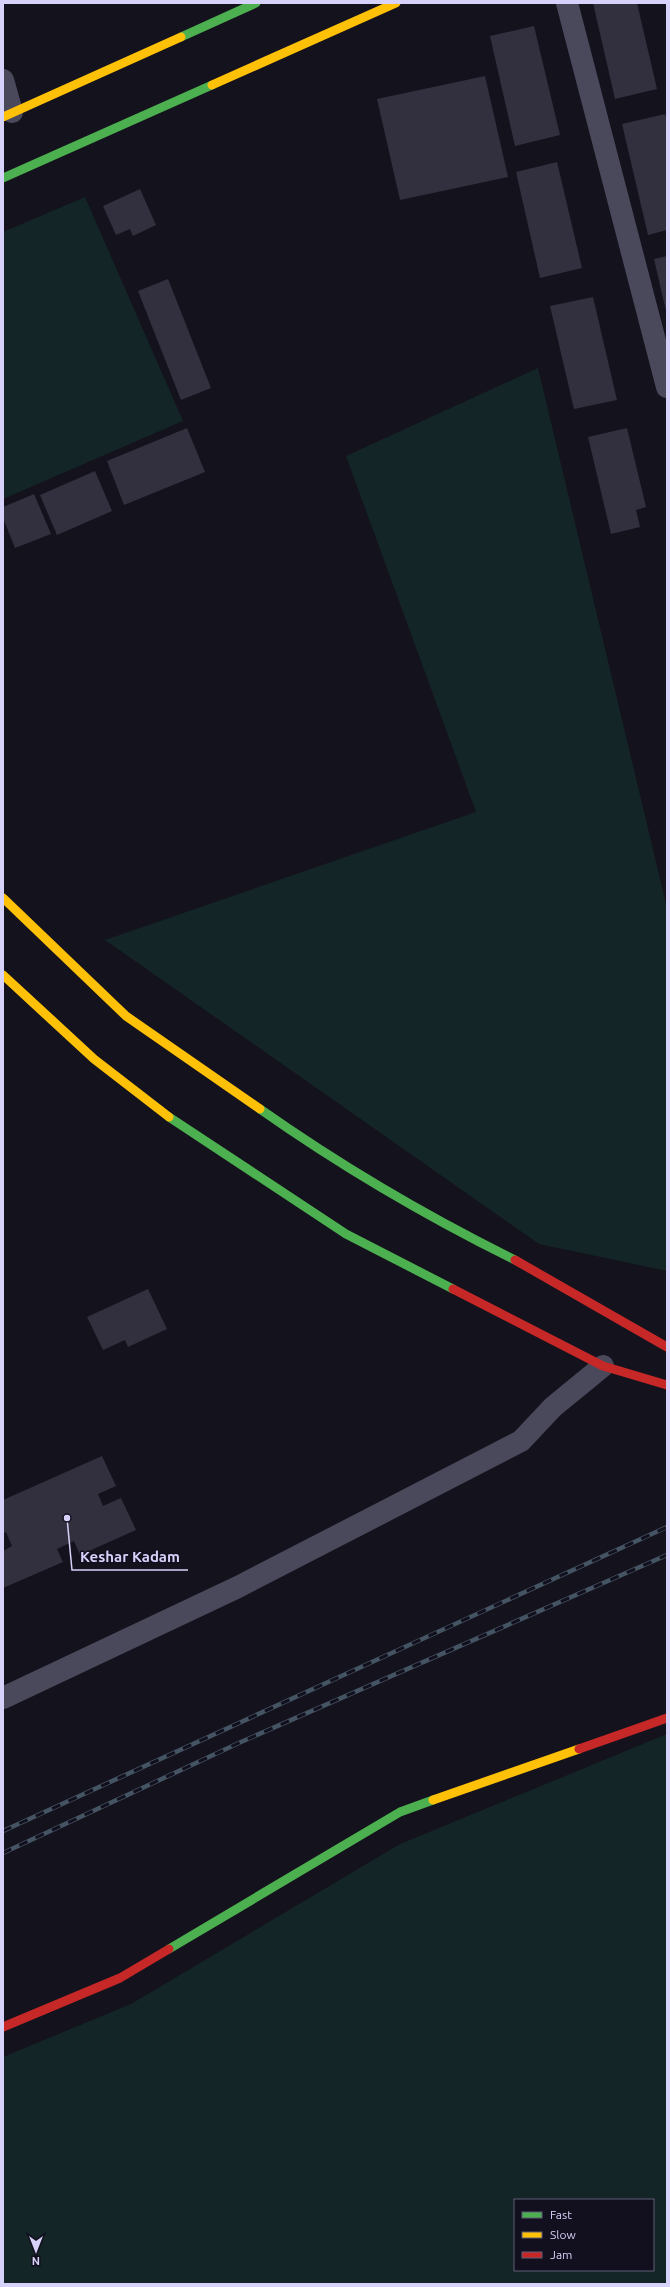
<svg xmlns="http://www.w3.org/2000/svg" width="670" height="2287" font-family="Ubuntu,sans-serif">
	<rect width="100%" height="100%" fill="#14121c"/>
	<path fill="#132526" fill-rule="evenodd" d="M85,197l98,224 -180,78v-267z
		M538,368l129,540v363l-128,-27 -434,-304 371,-128 -130,-356z
		M667,1734v550h-664v-227l128,-53 269,-160zM515,2200h138v70h-138z"/>
	<path fill="#32303e" d="M593,3h44l20,86 -42,10z
		M534,26l26,109 -45,11 -25,-110z
		M485,76l23,101 -108,23 -23,-101z
		M665,114l2,8v108l-19,5 -26,-111z
		M557,162l25,106 -42,10 -24,-106z
		M140,189l16,36 -23,11 -3,-7 -14,6 -13,-29z
		M667,256v55h-1l-12,-52z
		M168,279l43,109 -30,12 -43,-109z
		M593,297l24,103 -43,9 -24,-103z
		M187,428l18,44 -81,33 -17,-44z
		M627,428l19,79 -10,3 4,17 -29,7 -23,-97z
		M95,471l17,40 -55,24 -17,-40z
		M34,494l17,40 -36,14 -12,-30v-11z
		M148,1289l19,40 -39,18 -3,-7 -22,10 -16,-33z
		M102,1456l14,30 -18,8 5,12 18,-8 15,32 -56,25 -6,-14 -17,8 6,13 -60,26v-37l9,-5 -6,-14 -3,2v-34z"/>
	<g fill="none" stroke-linecap="round" stroke-linejoin="round">
		<path stroke="#4a485b" stroke-width="22" d="M567,3l100,384
			M3,80l9,32
			M3,1698l235,-111 283,-146 32,-34 50,-41"/>
		<path stroke="#4caf50" stroke-width="9" d="M181,37l75,-34
			M3,178l209,-93
			M260,1109c81,57 166,107 255,151
			M169,1117l177,117 107,55
			M169,1949l231,-137 33,-12"/>
		<path stroke="#ffc107" stroke-width="9" d="M212,85l184,-82
			M3,117l178,-80
			M3,898l123,118 134,93
			M3,975l91,84 75,58
			M433,1800l146,-51"/>
		<path stroke="#c62828" stroke-width="9" d="M515,1260l152,87
			M453,1289l150,77 64,19
			M579,1749l88,-31
			M3,2027l117,-49 49,-29"/>
		<defs>
			<path id="rail" d="M3,1831l664,-304
				M3,1853l238,-111 426,-187"/>
		</defs>
		<use href="#rail" stroke="#445462" stroke-width="4.5"/>
		<use href="#rail" stroke="#120f1f" stroke-width="3" stroke-dasharray="9" stroke-linecap="butt"/>
	</g>
	<path fill="none" stroke="#d7d2fa" stroke-width="1.5" d="M67 1518L72 1570H188"/>
	<circle fill="#d7d2fa" stroke="#120f1f" stroke-width="1.5" cx="67" cy="1518" r="4"/>
	<g font-size="15" text-anchor="middle" font-weight="bold" fill="#d7d2fa" stroke="#120f1f" stroke-width="3" stroke-linejoin="round" paint-order="stroke">
		<text x="130" y="1562">Keshar Kadam</text>
	</g>
	<rect width="670" height="2287" fill="none" stroke="#d7d2fa" stroke-width="8"/>
	<rect x="514" y="2199" width="140" height="72" fill="#120f1f" stroke="#615d77"/>
	<rect x="522" y="2212" width="20" height="6" fill="#4caf50" stroke="#615d77"/>
	<text x="550" y="2219" font-size="12" fill="#d7d2fa">Fast</text>
	<rect x="522" y="2232" width="20" height="6" fill="#ffc107" stroke="#615d77"/>
	<text x="550" y="2239" font-size="12" fill="#d7d2fa">Slow</text>
	<rect x="522" y="2252" width="20" height="6" fill="#c62828" stroke="#615d77"/>
	<text x="550" y="2259" font-size="12" fill="#d7d2fa">Jam</text>
	<g transform="translate(36 2251) rotate(180)" stroke="#120f1f" stroke-width="3" paint-order="stroke">
	<path d="M0-3L7 15L0 10L-7 15Z" fill="#d7d2fa"/>
	<text y="-6" font-size="11" font-weight="bold" text-anchor="middle" fill="#d7d2fa">N</text>
	</g>
</svg>
